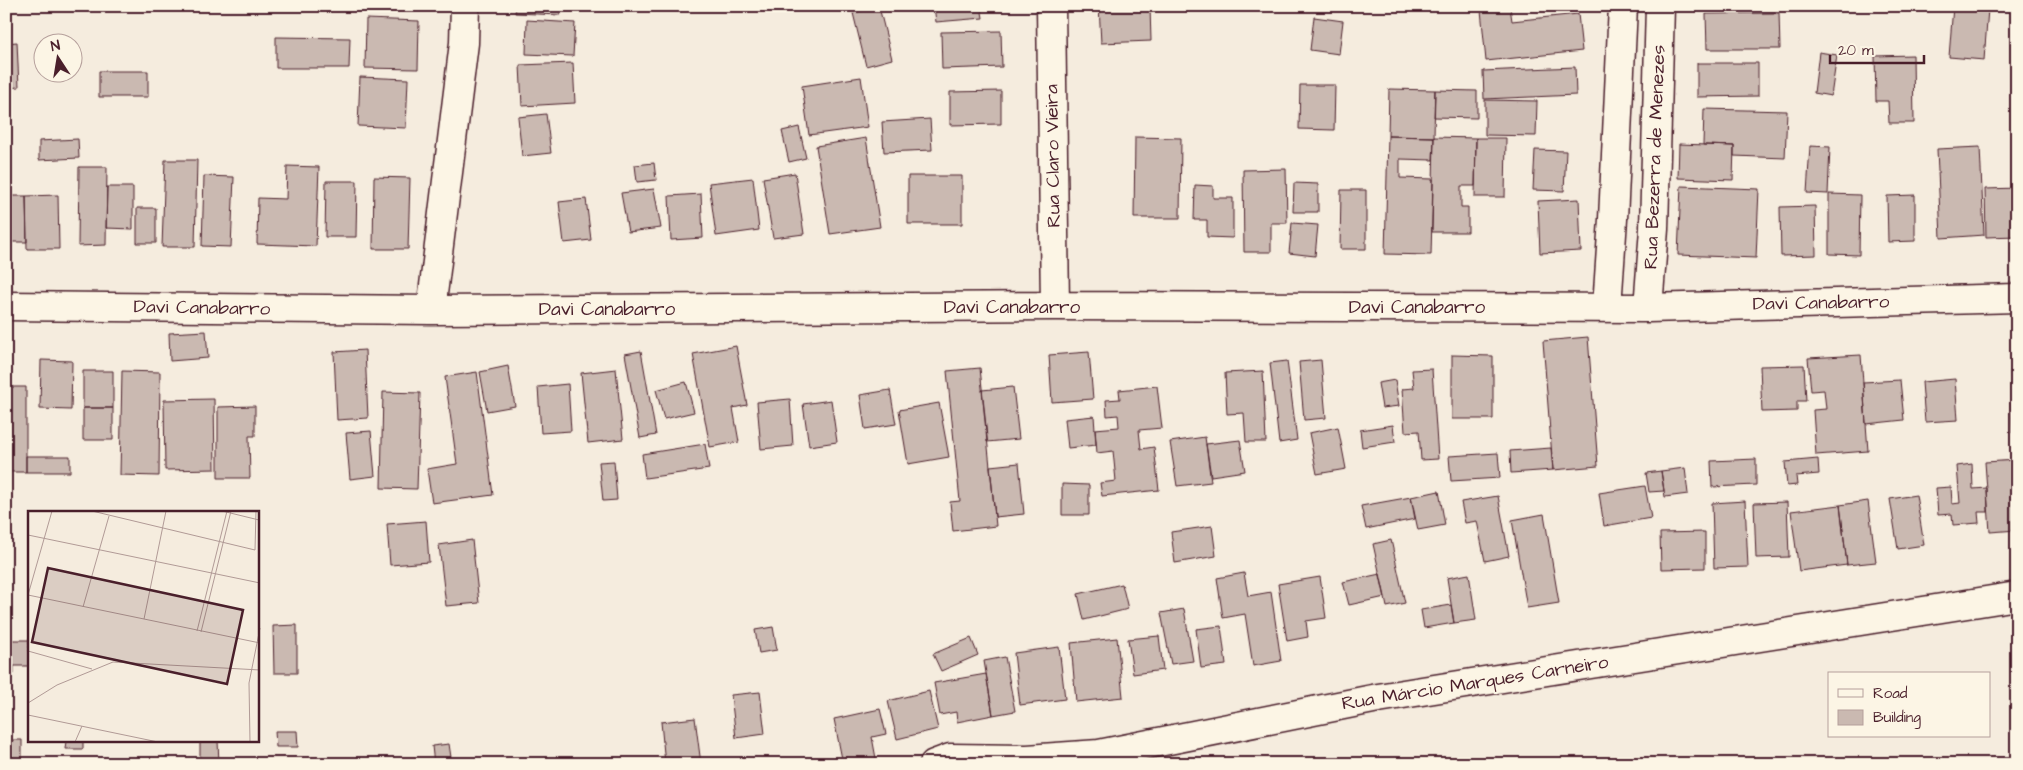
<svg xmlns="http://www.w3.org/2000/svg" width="2023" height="770" font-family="'Architects Daughter',sans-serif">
	<rect width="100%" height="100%" fill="#f5ecde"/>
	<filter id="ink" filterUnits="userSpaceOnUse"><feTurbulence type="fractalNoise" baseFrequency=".02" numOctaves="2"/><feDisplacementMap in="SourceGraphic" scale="10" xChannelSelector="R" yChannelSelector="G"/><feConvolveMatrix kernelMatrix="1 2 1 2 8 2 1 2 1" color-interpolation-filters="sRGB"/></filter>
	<g filter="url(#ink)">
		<path fill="#cab9b1" stroke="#4a1f2b" d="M335,6h52v3l-52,2z
			M516,6h44v9l-45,-2z
			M934,6h47l2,12 -47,4z
			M1099,6h63l-12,1 1,34 -50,2z
			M1953,6l35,3 -4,51 -35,-3z
			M879,7l13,52 -26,7 -13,-53z
			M1510,7l2,14 66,-7 4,37 -96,10 -5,-51z
			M1779,13l1,36h-73l-1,-35z
			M1314,17l29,4 -4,33 -29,-4z
			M366,19l53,2 -1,48 -53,-1z
			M527,20l48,3 -2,33 -47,-2z
			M1001,31l1,36 -60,2 -1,-37z
			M276,37l74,1 -1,30h-73z
			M17,42l2,45 -13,1v-45z
			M1819,52l18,3 -6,41 -17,-3z
			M1913,55l1,68h-25l-1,-22h-12l-1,-45z
			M573,63l2,40 -53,3 -2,-41z
			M1697,63h61v33l-61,1z
			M1575,67l1,28 -92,4 -1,-28z
			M99,71h49v26h-49z
			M360,77l48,2 -2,49 -48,-2z
			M861,77l7,50 -59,8 -7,-49z
			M1300,85h35l-1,45 -35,-1z
			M1389,89l46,1 -1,47 -46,-1z
			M1435,90l42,1v27l-43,-1z
			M1001,91v33l-51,1v-33z
			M1485,100l52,1 -1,35 -51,-1z
			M1704,109l83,2 -2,47 -51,-2v-10l-31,-1z
			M546,114l5,39 -29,3 -4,-39z
			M930,119l2,31 -48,2 -2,-30z
			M799,127l7,31 -17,4 -7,-31z
			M1388,136l46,1 -1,23 -33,-1v19l33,1 -2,76 -46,-1z
			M1135,137l46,1 -1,80h-46z
			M1434,137l42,1 -1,48h-14v21h7v25h-36z
			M866,138l14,89 -50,7 -14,-88z
			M1476,138h30l-1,59h-30z
			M78,139l1,19 -40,2v-19z
			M1679,144l55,2 -1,34 -55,-2z
			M1810,146l20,1 -2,47 -21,-1z
			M1980,147l4,88 -43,3 -4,-89z
			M1535,150l31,1 -2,40 -31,-1z
			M165,160h32l-2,87h-33z
			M654,163l2,17 -19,2 -2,-17z
			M287,166l32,1 -3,79 -59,-2 1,-46 28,1z
			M79,167h28l-1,78 -28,1z
			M1286,169l1,54h-16v29h-27l-1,-82z
			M795,173l9,61 -31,4 -10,-60z
			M204,176l30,1 -3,70 -29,-1z
			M908,176h54v48h-54z
			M374,177l36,1 -2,71h-35z
			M753,178l6,52 -43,6 -7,-53z
			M326,181h31l-1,56h-31z
			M1294,183l24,1v28h-25z
			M1195,185l18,1v12h20v40l-26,-1v-17h-13z
			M1681,186l78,3 -3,69 -78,-3z
			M107,187h26v42l-27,-1z
			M2017,188v48l-31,1 -1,-48z
			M654,189l7,39 -33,4 -7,-39z
			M1341,190h25v59h-26z
			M701,194l2,44 -32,2 -2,-44z
			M1829,194l31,1 -1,60 -30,-1z
			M58,195l1,54h-32l-1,-53z
			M1915,195v46l-27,1 -1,-46z
			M6,196h20l1,46h-21z
			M586,199l5,41 -27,3 -5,-41z
			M1579,199l2,52 -41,2 -2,-52z
			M1815,206l1,49 -35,1 -1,-49z
			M137,208h19v35h-19z
			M1292,223l26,2 -3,31 -26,-3z
			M206,331l2,27 -38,3 -1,-28z
			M1588,337l10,129 -45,4 -10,-129z
			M736,346l11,59 -14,3 6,34 -29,5 -17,-93z
			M365,350l3,68 -31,2 -3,-68z
			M641,351l15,84 -16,3 -15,-84z
			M1089,352l4,47 -41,3 -3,-47z
			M1452,355l41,1v63h-41z
			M1861,355l7,96 -52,4 -3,-45 13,-1 -2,-19 -13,1 -3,-33z
			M41,360l31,1 -1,49 -31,-1z
			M1321,360l5,58 -22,2 -5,-58z
			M1287,361l10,79 -18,3 -9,-80z
			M1804,365l2,36h-9v10l-35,1 -2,-46z
			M508,366l7,40 -28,5 -7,-39z
			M980,368l16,158 -43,5 -3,-29 10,-1 -13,-130z
			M616,369l7,70 -35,4 -7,-70z
			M1432,369l6,90 -17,1 -2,-29 -14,1 -3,-43 12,-1 -2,-18z
			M83,371h30v37h-30z
			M122,371l38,1 -1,104 -39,-1z
			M1263,371l3,71h-20l-2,-29 -17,1 -2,-41z
			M2010,371h7v61l-5,1z
			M477,372l16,123 -61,8 -5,-34 30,-5 -12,-87z
			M1955,379l3,41 -33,2 -3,-40z
			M1395,380l4,26 -17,2 -4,-25z
			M1900,380l4,40 -38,4 -3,-42z
			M686,382l8,30 -30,7 -8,-29z
			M568,384l3,47 -30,2 -3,-46z
			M1157,386l5,42 -23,2 2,19 13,-2 5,43 -57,6 -2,-13 16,-2 -3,-30 -16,2 -2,-24 24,-2 -1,-12 -11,1 -1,-16 14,-1 -1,-9z
			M6,387h20v85h-20z
			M1013,387l6,52 -32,3 -5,-52z
			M890,390l6,34 -31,5 -5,-34z
			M383,392l37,1 -3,96 -36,-1z
			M214,399l1,70 -50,1 -1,-70z
			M790,399l3,47 -32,3 -4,-47z
			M831,400l6,42 -28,4 -6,-42z
			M939,403l10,54 -41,7 -9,-54z
			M255,406v30h-6l1,42h-32v-71z
			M83,408h30v32h-30z
			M1094,416l2,29 -28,3 -3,-29z
			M1393,425l2,17 -33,5 -2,-17z
			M1338,427l8,42 -29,5 -8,-41z
			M371,431l4,45 -25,3 -4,-46z
			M1205,437l6,45 -34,4 -7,-44z
			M1240,440l5,31 -34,5 -5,-32z
			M705,444l4,25 -64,9 -3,-24z
			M1551,448l2,22 -42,3 -1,-22z
			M1498,453l2,25 -49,3 -2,-25z
			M26,456h44v16h-44z
			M1756,459v26l-44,2 -1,-26z
			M1818,459l1,15 -23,2 1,9 -10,1 -2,-24z
			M2017,460v70l-27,2 -5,-70z
			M614,461l3,39 -14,1 -4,-39z
			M1019,463l5,51 -29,3 -5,-51z
			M1972,464l1,25 14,-1 1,24h-10l1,11 -26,2 -1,-11 -14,1 -2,-27 15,-1 1,17 8,-1 -3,-37z
			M1685,468l3,26 -23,3 -4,-26z
			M1661,471l3,20 -15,1 -3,-19z
			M1062,484l27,1v30h-27z
			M1645,486l6,32 -47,8 -5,-33z
			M1439,491l6,34 -27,5 -7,-33z
			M1916,495l8,50 -26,4 -8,-50z
			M1498,496l11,60 -24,5 -8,-40 -12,2 -4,-21z
			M1411,497l4,22 -49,10 -5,-23z
			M1745,501l3,66 -34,1 -2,-65z
			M1868,501l8,61 -29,3 -7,-60z
			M1787,502l2,55 -33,1 -2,-55z
			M1840,505l7,60 -48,6 -8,-60z
			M1544,514l15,89 -32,5 -15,-88z
			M426,521l3,41 -39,3 -3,-41z
			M1212,526l4,30 -41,7 -4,-31z
			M1705,532v36l-44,1 -1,-36z
			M472,540l7,63 -33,3 -7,-61z
			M1391,540l14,63 -18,4 -14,-63z
			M1244,573l4,23 23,-4 10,69 -28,5 -8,-52 -22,4 -6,-40z
			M1380,574l5,23 -36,8 -6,-23z
			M1469,574l7,46 -22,3 -7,-45z
			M1320,577l6,41 -20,3 2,16 -21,4 -9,-57z
			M1122,584l6,25 -44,11 -6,-26z
			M1451,605l3,18 -30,5 -3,-18z
			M1184,609l9,52 -22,3 -10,-51z
			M297,625v48h-23l-1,-47z
			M1221,626l5,39 -25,3 -5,-39z
			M773,627l4,23 -18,3 -4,-23z
			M1159,636l4,34 -30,4 -5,-35z
			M971,638l7,17 -37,16 -8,-17z
			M1117,638l6,59 -47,5 -5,-59z
			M8,640h21v26h-15v8l-5,1z
			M1059,647l6,52 -45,6 -6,-52z
			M1005,657l10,54 -22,4 -9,-54z
			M986,674l7,41 -36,7 -1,-10 -16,3 -6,-32z
			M929,691l9,38 -41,10 -9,-38z
			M760,692l5,42 -29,4 -5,-43z
			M880,709l6,25 -14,3 5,27h-34l-9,-45z
			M695,718l6,46h-36l-4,-42z
			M275,731h22l1,16h-22z
			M6,740h16v24h-16z
			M66,741h17v8h-18z
			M200,741h18l1,23h-19z
			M449,744l3,20h-18l-2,-18z"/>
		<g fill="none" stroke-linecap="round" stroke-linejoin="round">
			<defs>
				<path id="street" d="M1051,6l4,300
					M6,306l425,4 624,-4 593,2 369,-10
					M1607,307l6,-88 10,-213
					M1648,308l6,-79 6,-223
					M431,310l33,-267 1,-37
					M934,764l16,-6 77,1 72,-5 279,-56 639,-102"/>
			</defs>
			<use href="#street" stroke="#4a1f2b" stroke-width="31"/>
			<use href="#street" stroke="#fcf5e5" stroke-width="28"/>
		</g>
	</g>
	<g text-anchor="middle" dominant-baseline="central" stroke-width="4" stroke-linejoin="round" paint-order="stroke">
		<g font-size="19" fill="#4a1f2b" stroke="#fcf5e5">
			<text transform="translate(1053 156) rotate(-91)">Rua Claro Vieira</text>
			<text transform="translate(1655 157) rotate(-88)">Rua Bezerra de Menezes</text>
			<text transform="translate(1821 303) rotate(-1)">Davi Canabarro</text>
			<text x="1012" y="307">Davi Canabarro</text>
			<text x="1417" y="307">Davi Canabarro</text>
			<text transform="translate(202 308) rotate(1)">Davi Canabarro</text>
			<text x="607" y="309">Davi Canabarro</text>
			<text transform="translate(1475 683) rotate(-9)">Rua Márcio Marques Carneiro</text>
		</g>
	</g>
	<g transform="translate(28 511)">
		<rect width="231" height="231" fill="#f5ecde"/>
		<path fill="none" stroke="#b19a96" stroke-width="1" d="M64,0l163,39 1,-39M194,0l37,9M0,24l232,48M0,84l232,48M0,84l24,-84M55,96l26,-91M116,108l22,-108M169,120l30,-120M173,121l30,-121M0,140l64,18M0,192l29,-18 56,-23 147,8M0,204l130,27M47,231l7,-16M222,231l-1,-59 11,-55"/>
		<path fill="#4a1f2b" fill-opacity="0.15" stroke="#4a1f2b" stroke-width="2.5" d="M20,57l195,42 -16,74 -195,-42z"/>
		<rect width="231" height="231" fill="none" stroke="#4a1f2b" stroke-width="2.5"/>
	</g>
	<rect width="2023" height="770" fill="none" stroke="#fcf5e5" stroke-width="25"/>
	<rect x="12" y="12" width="1998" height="745" fill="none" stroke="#4a1f2b" stroke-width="2" filter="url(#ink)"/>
	<rect x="1828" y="672" width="162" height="65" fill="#fcf5e5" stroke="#b59f9b"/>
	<rect x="1838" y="689" width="25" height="8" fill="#fcf5e5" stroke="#b59f9b"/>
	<text x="1873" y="698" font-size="15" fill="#4a1f2b">Road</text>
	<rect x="1838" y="710" width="25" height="15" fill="#cab9b1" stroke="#b59f9b"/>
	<text x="1873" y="722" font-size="15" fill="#4a1f2b">Building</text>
	<g transform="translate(58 58) rotate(348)"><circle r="24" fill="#fcf5e5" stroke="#b59f9b"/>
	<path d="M0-4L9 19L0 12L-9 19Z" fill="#4a1f2b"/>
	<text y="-8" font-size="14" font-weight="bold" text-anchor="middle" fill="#4a1f2b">N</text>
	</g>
	<path d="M1830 55v8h94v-8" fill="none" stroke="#4a1f2b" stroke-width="2.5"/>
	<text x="1838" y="55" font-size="15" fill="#4a1f2b" stroke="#fcf5e5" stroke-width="4" paint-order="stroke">20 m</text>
</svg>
